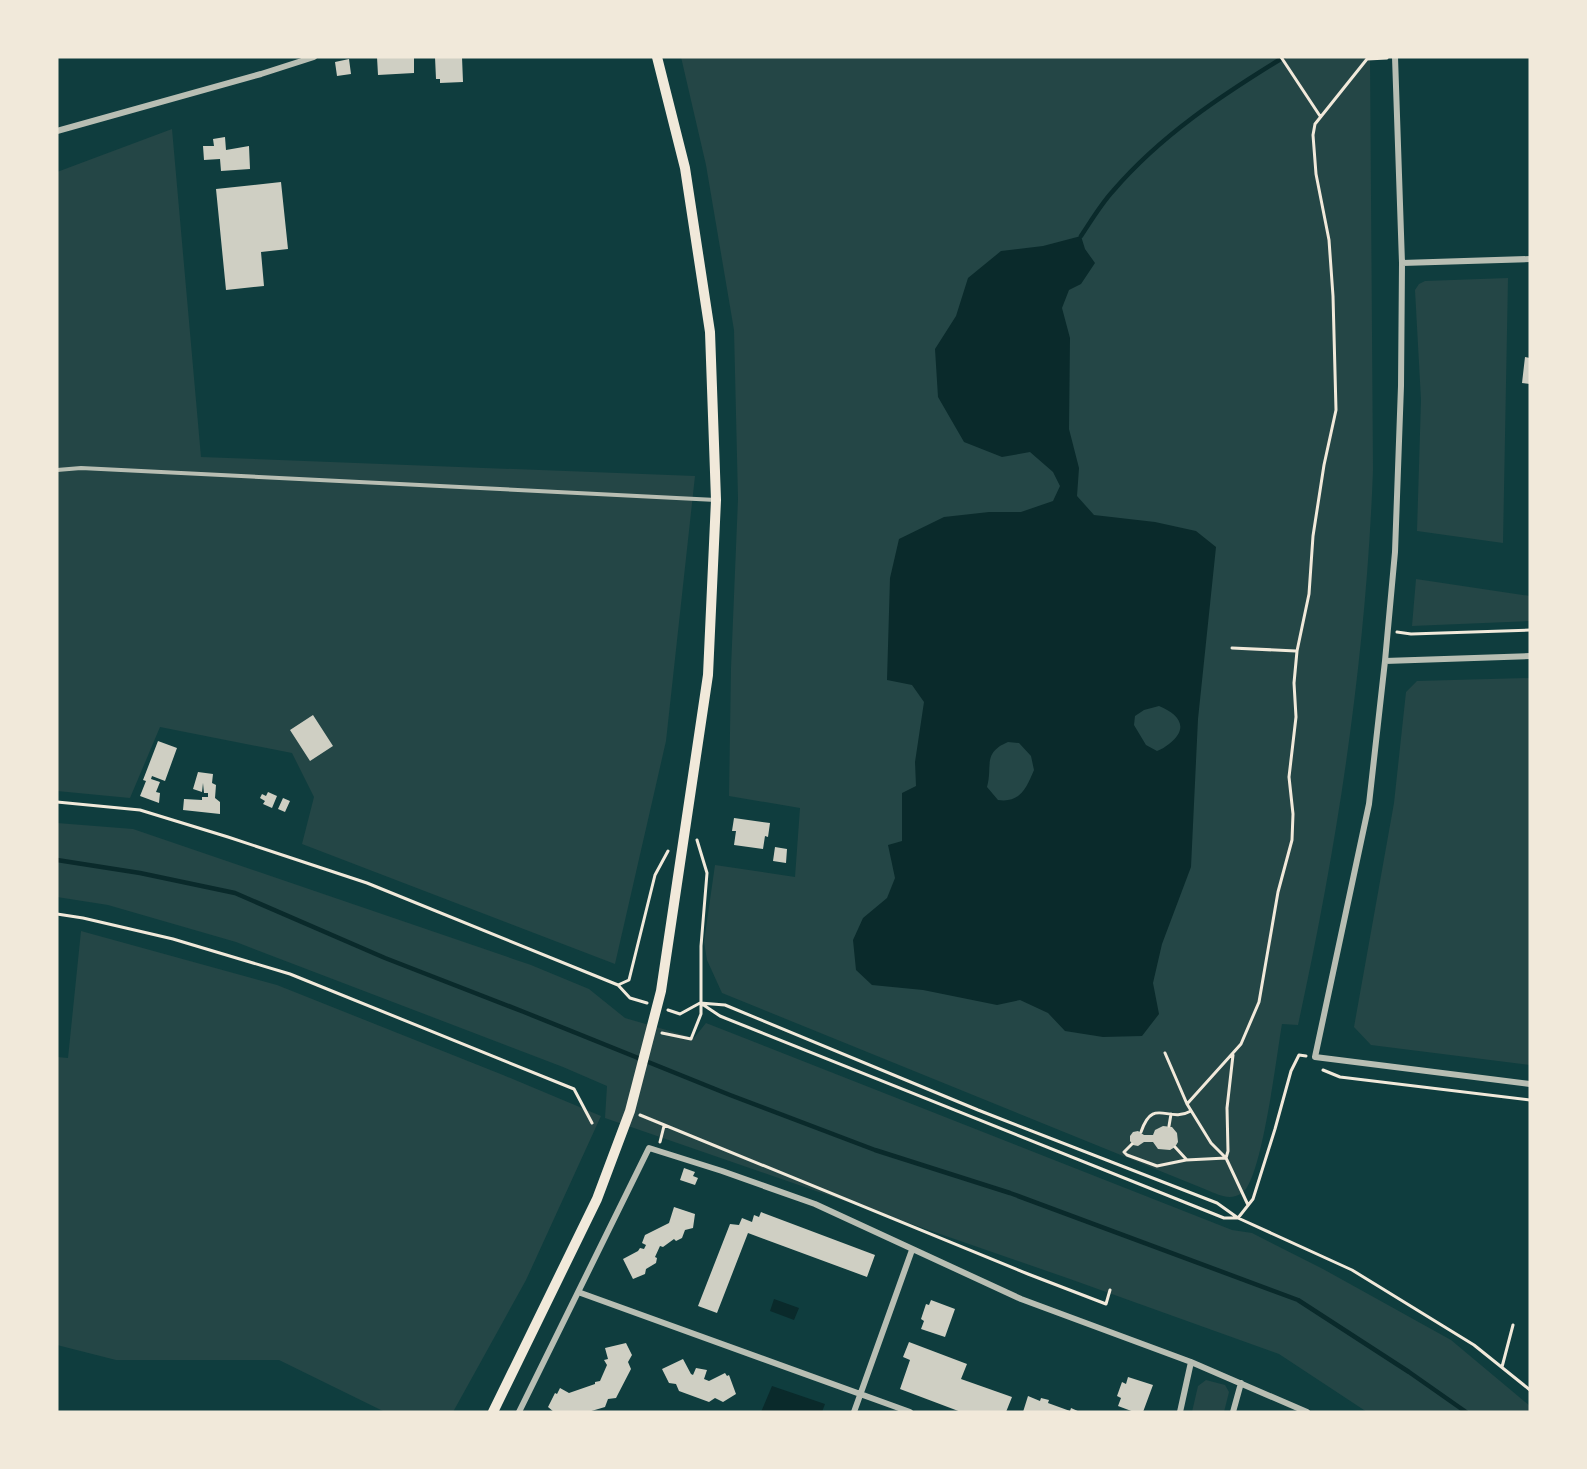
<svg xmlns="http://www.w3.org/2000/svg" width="1587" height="1469" font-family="'Golos Text',sans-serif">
	<rect width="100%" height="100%" fill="#0f3d3e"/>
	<path fill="#244646" d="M681,57h689l3,413c-7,188 -35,372 -75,555l-16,-1c-5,28 -20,156 -40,169 -12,8 -23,2 -35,-3l-485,-197 -15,-33 -3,-18 11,-77 80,12 5,-69 -71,-12 2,-128 7,-169 -4,-169 -28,-165z
		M172,129l29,328 494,19 -29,265 -51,223 -313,-120 12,-47 -22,-44 -132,-26 -30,71 -73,-7v-619z
		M1508,278l-5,265 -86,-12 4,-131 -6,-110 4,-6 6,-3z
		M1416,579l114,17v25l-118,5z
		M1530,678v387l-159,-20 -17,-18 40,-224 12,-111 11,-11z
		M57,823l76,6 398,136 58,24 36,29 69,20 12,-15 526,207 20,3 71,36 128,71 79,66v6h-163l-88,-58 -209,-75 -465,-161 2,-32 -44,-19 -327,-125 -128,-37 -51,-8z
		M81,931l196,54 226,90 98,41 -75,164 -73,132h-68l-106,-52h-163l-59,-15v-288l11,1z
		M1206,1380l19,5 4,7 -5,20h-32l6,-26z"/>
	<path fill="#0a2a2b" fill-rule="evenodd" d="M1081,236l4,13 10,14 -14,21 -12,6 -7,18 8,30 -1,91 10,39 -2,28 17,19 61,7 41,9 20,16 -18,172 -7,148 -29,77 -9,39 6,31 -17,22 -39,1 -38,-6 -17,-18 -28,-13 -23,5 -74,-15 -51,-5 -16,-15 -3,-30 10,-22 24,-20 8,-20 -7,-33 14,-4v-48l14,-7 -1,-24 9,-60 -12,-17 -25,-5 3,-102 9,-39 45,-22 45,-5h32l32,-11 7,-15 -7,-14 -23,-20 -28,5 -38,-15 -26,-45 -3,-48 21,-33 12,-38 33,-27 42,-5zM1159,706c20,8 31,22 10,38 -4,3 -7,5 -12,7l-11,-6 -12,-20 1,-9 9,-6zM1008,742l11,1 12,13 3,14c-8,19 -14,33 -36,30l-11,-13c6,-21 -5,-34 21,-45z
		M774,1299l25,9 -5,12 -24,-9z
		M772,1386l53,18 -3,8h-61z"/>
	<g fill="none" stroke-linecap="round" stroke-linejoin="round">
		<path stroke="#0a2a2b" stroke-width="4.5" d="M1081,236c10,-15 20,-32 32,-45 48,-56 109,-96 171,-134
			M57,860l83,13 95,20 150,65 139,54 206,83 145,55 135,43 288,107 111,72 57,40"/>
	</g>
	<path fill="#cfcfc3" d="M377,57h37v16l-36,2z
		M435,57h27l1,25 -23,1v-4h-4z
		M349,59l2,15 -14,2 -2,-14z
		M225,137l1,13 23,-4 1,23 -29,2 -1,-12 -16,1 -1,-14h11l-1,-7z
		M281,182l7,67 -27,3 3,34 -38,4 -10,-101z
		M1525,357l5,1v26l-8,-1z
		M313,715l20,31 -23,15 -20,-31z
		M158,741l19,7 -12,33 -13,-5 -1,3 9,3 -4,10 4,1 -1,10 -19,-7 6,-15 -3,-1z
		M198,772l15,2 -1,9 4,2 -1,13 5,4v12l-37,-4 1,-11 18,1v-3h6v-4h-4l-1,-10 -1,9 -9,-3z
		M268,792l9,4 -5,12 -9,-4 2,-3 -5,-3 2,-4 4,2z
		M283,798l7,3 -5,11 -7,-3z
		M734,818l36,5 -2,14 -3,-1 -2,13 -29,-4 2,-14h-4z
		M775,847l12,2 -1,14 -13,-2z
		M1163,1126l9,1 5,6 1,9 -3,5 -5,3 -12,-1 -5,-7h-9l-6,4 -5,-1 -3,-4v-5l3,-4 5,-1 6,4h9l2,-5z
		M684,1168l11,4 -2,4 5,2 -3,7 -15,-5z
		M674,1207l21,7 -2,14 -8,2 -3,8 -6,3 -2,-2 -11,8 -3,-1 -5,11 2,1 -1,5 -10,6 -1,5 -12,5 -10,-20 15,-8 2,-3 4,1 2,-4 -4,-2 3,-8 24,-12z
		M761,1212l114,43 -8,22 -119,-44 -31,80 -19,-7 32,-82 9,1 3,-7 10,4 2,-7 5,2z
		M931,1300l24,9 -10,28 -24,-8 3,-8 -3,-2 5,-15 3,1z
		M909,1342l58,22 -6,15 51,18 -6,15h-45l-61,-23 10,-29 -7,-3z
		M626,1343l6,12 -4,7 3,7 -15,29 -8,1 -3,8 -17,5h-34l-6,-5 7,-14 2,1 3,-6 9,5 26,-9v-2l5,-1 7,-16 -3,-5 4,-1 -3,-11z
		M683,1359l8,15 2,1 3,-7 11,2 -3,9 5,2 16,-8 2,3 2,-1 7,19 -13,8 -8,-4 -6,4 -30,-11 -3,-7 -7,-1 -7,-14z
		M1128,1377l25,8 -10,27h-9l-16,-6 3,-8 -4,-2 5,-14 4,2z
		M1028,1396l12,5 1,-3 8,2 -1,3 22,8 1,-3 9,4h-57z"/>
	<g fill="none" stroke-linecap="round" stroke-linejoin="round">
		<path stroke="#f1e9da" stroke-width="3" d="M1281,57l39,59
			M1397,632l14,2 119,-4
			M1232,648l64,3
			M57,802l83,8 88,27 139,46 251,102 12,13 17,5
			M57,914l26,4 90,21 117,35 284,115 18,34
			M618,985l11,-5 26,-105 13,-24
			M702,1004l18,12 504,202h14l15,-19 22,-70 16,-58 8,-16 7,1
			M668,1010l12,4 20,-11 25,2 253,105 239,93 21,15 114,52 122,75 56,45
			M662,1033l29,6 10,-25v-68l6,-73 -10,-33
			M1165,1053l22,51 24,39 15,15 22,47
			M1323,1070l17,7 190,23
			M1187,1104l54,-60 18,-42 19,-110 14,-52 1,-26 -4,-37 7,-60 -2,-34 3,-32 12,-57 4,-58 11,-71 12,-55 -3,-114 -4,-56 -13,-66 -3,-39 2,-11 52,-65 20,-1
			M640,1115l388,159 78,30 4,-14
			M1169,1126l2,-12
			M1141,1132c12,-36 27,-8 50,-21
			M660,1142l4,-16
			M1132,1144l-8,8 3,3 30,11 29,-6 40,-2 2,-7 -1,-43 6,-53
			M1175,1147l11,12
			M1502,1367l11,-42"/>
		<path stroke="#b8beb3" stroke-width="4" d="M57,470l24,-2 635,32"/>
		<path stroke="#b8beb3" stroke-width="6" d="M1395,57l7,206 -1,123 -6,166 -10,109 -16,143 -54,253 215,27
			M57,131l204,-57 53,-17
			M1402,263l128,-4
			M1385,661l145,-5
			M578,1292l332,120
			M519,1412l130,-264 73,23 93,33 206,95 170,63 116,50
			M854,1412l58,-162
			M1180,1412l11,-50
			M1233,1412l8,-29"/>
		<path stroke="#f1e9da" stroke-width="10" d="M493,1412l104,-213 33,-88 31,-120 47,-316 8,-175 -6,-168 -25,-164 -28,-111"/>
	</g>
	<rect width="1587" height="1469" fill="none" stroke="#f1e9da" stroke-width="117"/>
</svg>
